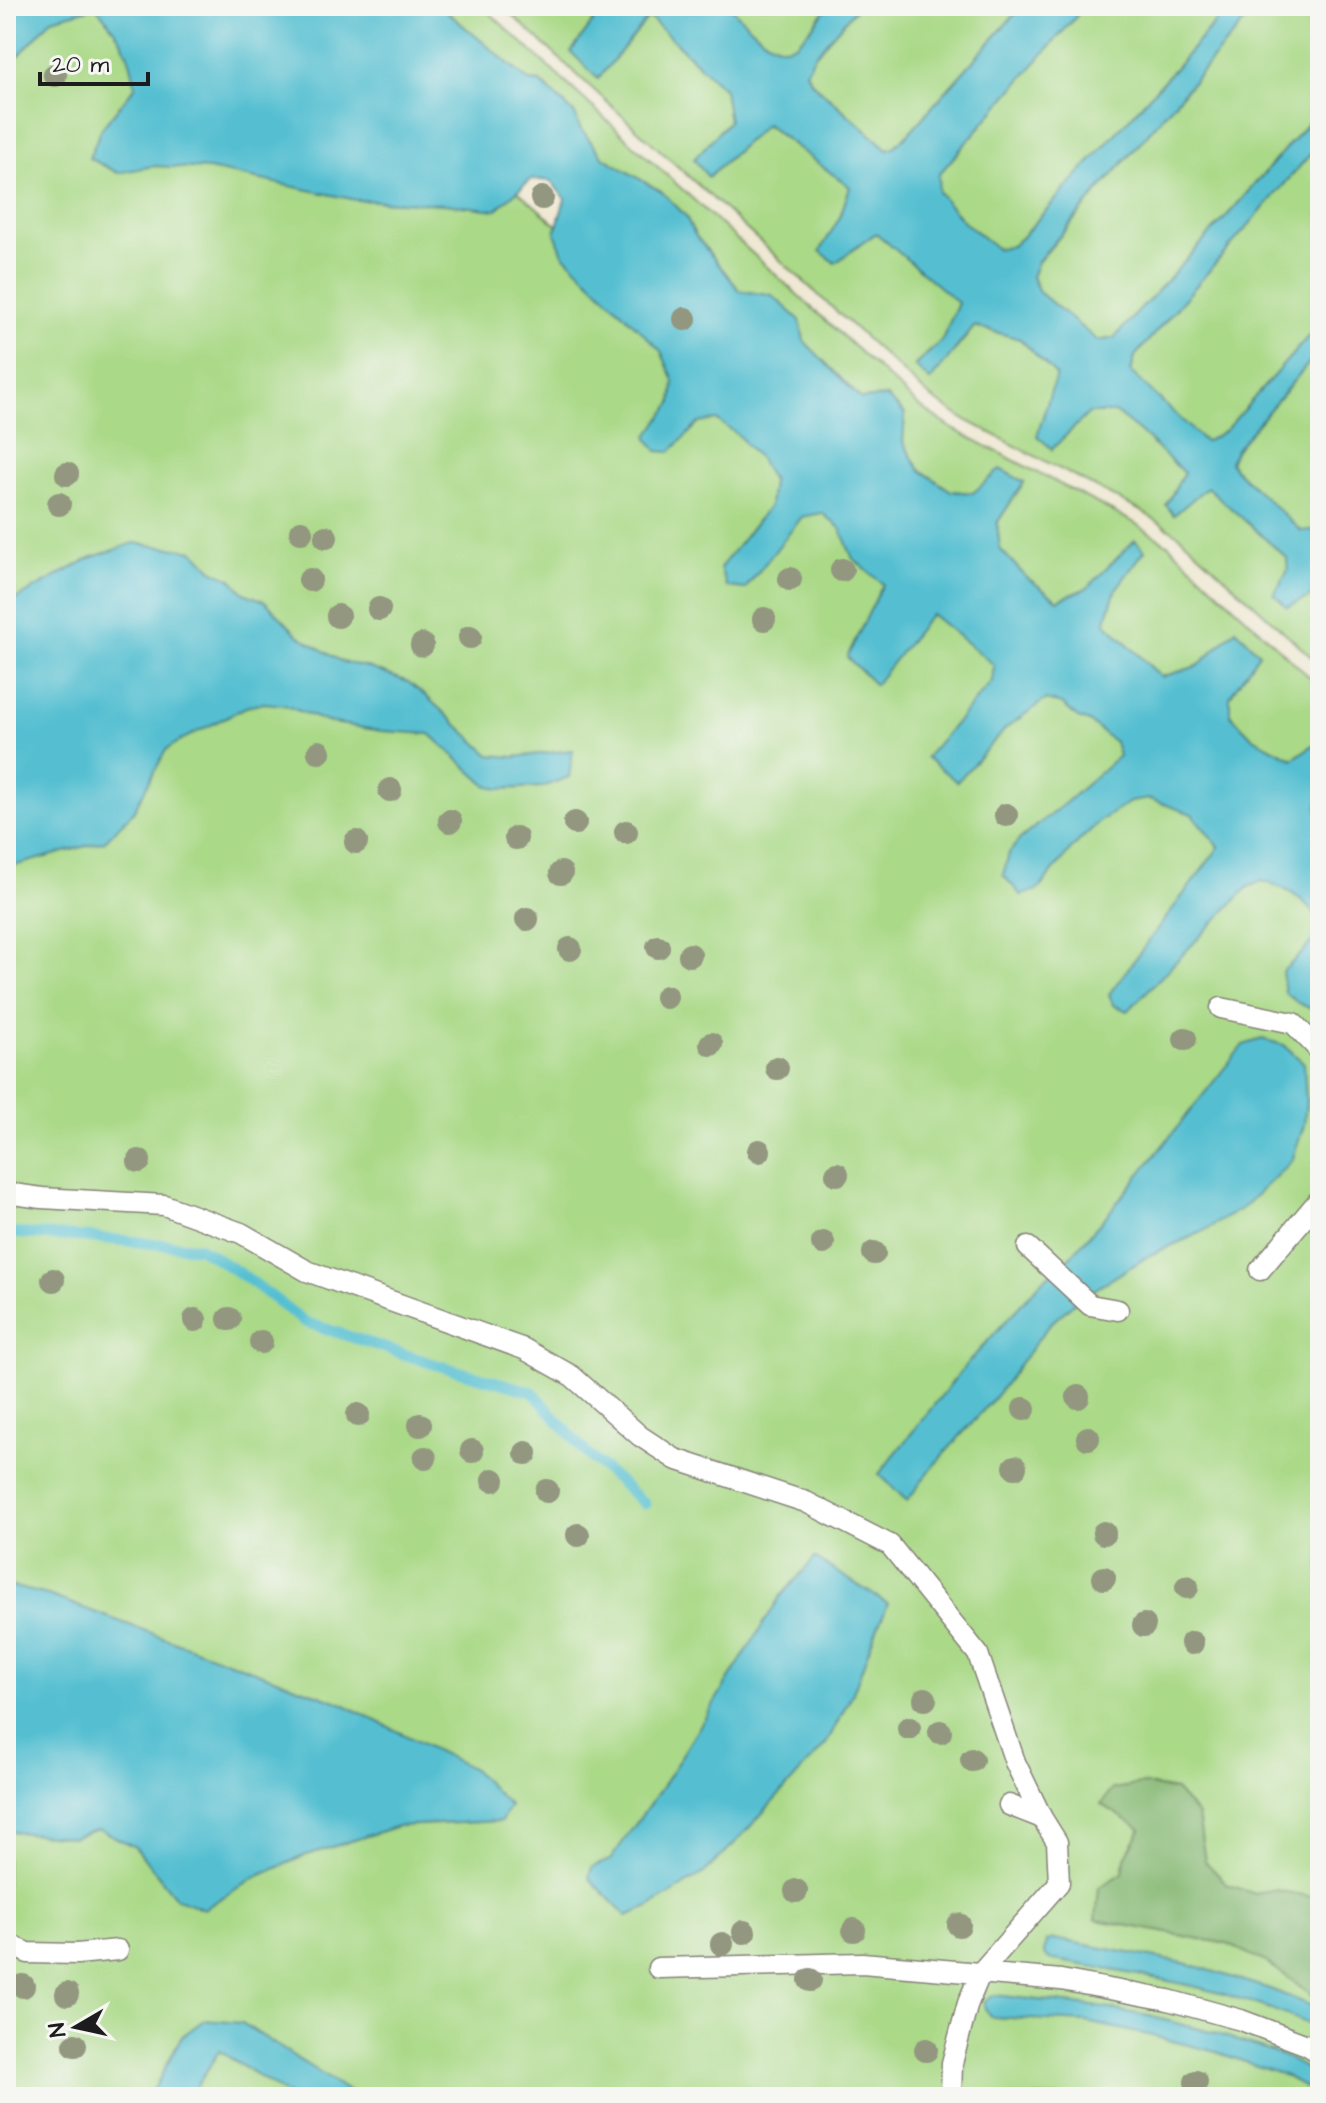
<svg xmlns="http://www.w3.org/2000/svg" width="1326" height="2103" font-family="'Architects Daughter',sans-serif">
	<rect width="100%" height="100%" fill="#f6f6f2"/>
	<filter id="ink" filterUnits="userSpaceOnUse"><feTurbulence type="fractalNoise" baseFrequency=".0125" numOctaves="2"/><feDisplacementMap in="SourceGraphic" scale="16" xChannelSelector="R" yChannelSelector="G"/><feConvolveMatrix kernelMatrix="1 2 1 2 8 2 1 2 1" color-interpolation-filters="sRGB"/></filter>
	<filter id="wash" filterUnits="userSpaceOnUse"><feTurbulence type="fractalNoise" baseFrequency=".006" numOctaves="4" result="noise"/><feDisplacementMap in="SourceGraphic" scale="32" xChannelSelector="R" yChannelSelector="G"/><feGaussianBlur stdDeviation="1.8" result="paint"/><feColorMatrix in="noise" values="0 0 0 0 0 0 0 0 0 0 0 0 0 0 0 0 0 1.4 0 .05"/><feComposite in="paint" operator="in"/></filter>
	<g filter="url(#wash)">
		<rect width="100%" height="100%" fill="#efe8d3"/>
		<path fill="#aad987" stroke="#637a52" stroke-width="2" d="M6,6h137l367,178 810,713v1200h-1130l25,-40 -31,40h-178z
			M445,6h37l437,400 34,23 180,93 36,23 151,142v53l-27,19 -40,-21 -23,-24v-18l29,-43 -23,-23 -38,36 -37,11 -56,-55 11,-33 29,-39 -10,-9 -48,47 -29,12 -32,-23 -26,-28 -3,-26 27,-41 -51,11 -22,-2 -32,-22 -16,-27 2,-28 -18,-17 -26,2 -57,-58 -32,-46 -32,-4 -45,-56 -10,-20 -22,-22 -60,-36 -23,-29 -5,-14 -34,-32 -12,-1 -83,-70z
			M502,6h103l-34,46 77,-36 76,73 5,32 -35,38 15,18 56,-53 85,63 -10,30 -19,34 14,12 41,-30 83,70 -17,37 -27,25 15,16 45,-55 45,13 36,36 -4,74 37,-37 27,1 24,19 44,41 -18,32 8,10 33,-29 80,72 1,12 -13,24 45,1v70l-141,-130 -38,-24 -179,-93 -33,-22z
			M729,6h100c-8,9 -24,32 -34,38 -21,14 -51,-24 -66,-38z
			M858,6h164l-113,127 -15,14 -7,2 -76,-68 -5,-9 8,-16z
			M1085,6h144l-53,61 -155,171 -9,8 -15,3 -34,-28 -26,-29 2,-18z
			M1258,6h62v103l-86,99 -120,130 -16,3 -60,-49 -6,-15 6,-15z
			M1320,143v180l-95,108 -20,12 -74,-71 4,-16z
			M1320,350v179l-19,3 -67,-63 -4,-7 6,-13z"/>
		<path fill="#87b974" stroke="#526a48" stroke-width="2" d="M1142,1784l33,6 23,25 7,46 22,23 28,10 21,-4 44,8v110l-9,-14 -45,-32 -39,-18 -131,-24 3,-33 24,-14 2,-15 16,-29 -40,-25 12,-15z"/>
		<path fill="#55bfd1" stroke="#386e76" stroke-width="2" d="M6,6h439l1,5 83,70 11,1 35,32 5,14 23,29 60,36 22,22 10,20 45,56 32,4 28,25 4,21 57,58 26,-2 18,17 -2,28 16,27 32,22 22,2 27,-24 24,13 -27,41 3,26 26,28 32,23 29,-12 48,-48 10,10 -29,39 -11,33 56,55 37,-11 38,-37 23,24 -29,43v18l23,24 40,21 27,-19v53l-3,16 3,10v194l-22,-10 -13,-10 -3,-21c9,-9 30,-26 33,-38 9,-29 -31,-47 -53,-53l-14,6 -120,124 -15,-6 -4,-11 110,-147 -27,-33 -42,-15 -20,3 -30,19 -28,27 -34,42 -17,5 -18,-20 6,-22 11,-14 44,-35 55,-48 -4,-14 -26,-20 -11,-4 -16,-14 -17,-4 -39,28 -49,54 -31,-25 66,-76 2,-16 -63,-51 -56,71 -28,-28 36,-73 -30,-25 -13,-31 -18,-15 -20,4 -57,72 -18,-2 -7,-19 49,-62 3,-25 -11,-20 -23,-26 -21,-15 -18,3 -29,29 -13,-1 -10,-14 25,-34 2,-22 -13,-30 -98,-97 -8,-21 10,-34 -14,-18 -20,-2 -35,31 -52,-6 -88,-4 -147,-31 -56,-3 -35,7 -29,-15 12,-29 34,-42c-3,-35 -17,-54 -39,-80l-44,12 -46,51z
			M605,6h124c15,14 45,52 66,38 10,-6 26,-29 34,-38h29l-44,50 -8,16 5,10 76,67 7,-2 15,-14 113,-127h63l-146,168 -1,18 25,29 34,28 15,-3 9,-8 155,-171 53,-61h29l-220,255 -6,16 7,15 59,49 16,-3 120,-130 86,-99v34l-185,213 -4,16 74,70 20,-11 95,-108v27l-84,99 -6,13 5,7 66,62 19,-2v66h-6l-27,12 -13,-13 14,-24 -1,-12 -80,-71 -33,28 -8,-10 18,-32 -44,-41 -24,-19h-27l-37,36 -15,-13 19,-61 -36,-36 -46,-13 -44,55 -15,-15 27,-26 16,-37 -82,-70 -41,30 -15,-12 20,-34 10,-30 -84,-63 -58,53 -14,-18 35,-38 -5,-32 -75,-72 -51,62 -27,-27z
			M134,543l60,8 18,19 20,9 12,14 21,8 33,34 44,27 25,5 41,15 19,15 63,58 24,2 59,-7 -4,27 -27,10 -43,2 -13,-4 -56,-51 -48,-3 -55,-9 -43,-17 -20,-2 -18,4 -63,32 -17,11 -33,62 -28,29 -99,27v-268l6,1 78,-43z
			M1262,1039l22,6 20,18 2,39 -2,23 -12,36 -48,46 -44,26 -50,22 -75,47 -26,23 -54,72 -60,67 -28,37 -28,-27 87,-109 76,-84 27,-23 38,-43 136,-170z
			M815,1558l73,46 -16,37 -19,52 -27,51 -89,97 -33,32 -57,35 -20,8 -38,-38 3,-11 18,-7 52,-73 118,-190z
			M6,1585l42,10 291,107 134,67 37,37 -9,15 -103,5 -94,30 -52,23 -48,30 -27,-10 -42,-52 -36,-18 -27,8 -57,-5 -9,-5z
			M1054,1939l135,25 81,25 50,20v21c-84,-42 -181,-55 -272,-71l-4,-6 2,-12z
			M994,1995l99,11 56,10 69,18 68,23 34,20v18l-37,-20 -67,-23 -68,-17 -62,-13 -95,-5c-8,-9 -11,-17 3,-22z
			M204,2020l38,3 115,74h-66l-72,-46 -29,46h-40l31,-60z"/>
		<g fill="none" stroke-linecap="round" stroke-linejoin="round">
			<path stroke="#55bfd1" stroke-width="11" d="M6,1233l80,4 114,11 47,30 58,44 132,43 96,27 54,62 58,50"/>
		</g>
	</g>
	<g filter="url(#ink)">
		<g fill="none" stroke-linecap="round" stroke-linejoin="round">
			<defs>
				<path id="lane" d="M1221,1008l72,15 27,28
					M6,1193l36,5 122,7 77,28 66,38 217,78 48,27 68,60 35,23 131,43 84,43 88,109 37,108 27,56
					M1028,1247l62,58 28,5
					M1260,1270l60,-71
					M6,1943l22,10 49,1 41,-4
					M658,1968l204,-5 199,17 107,20 73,20 66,25 13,8
					M951,2097l1,-34 16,-60 13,-31 78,-89 -2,-41 -15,-24 -33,-13"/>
			</defs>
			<use href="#lane" stroke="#868278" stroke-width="23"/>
			<use href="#lane" stroke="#fff" stroke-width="20"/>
		</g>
		<g fill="#939780">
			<circle cx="55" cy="75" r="12"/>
			<circle cx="542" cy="198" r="12"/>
			<circle cx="685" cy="319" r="12"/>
			<circle cx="67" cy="474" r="12"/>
			<circle cx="59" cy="504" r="12"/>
			<circle cx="301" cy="532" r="12"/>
			<circle cx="326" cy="537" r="12"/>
			<circle cx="842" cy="570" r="12"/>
			<circle cx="790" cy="579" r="12"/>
			<circle cx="310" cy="580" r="12"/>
			<circle cx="379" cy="609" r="12"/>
			<circle cx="338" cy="616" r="12"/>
			<circle cx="764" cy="619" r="12"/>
			<circle cx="470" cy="637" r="12"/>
			<circle cx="422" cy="645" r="12"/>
			<circle cx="319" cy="752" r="12"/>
			<circle cx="390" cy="790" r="12"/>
			<circle cx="1006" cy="815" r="12"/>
			<circle cx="450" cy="821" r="12"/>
			<circle cx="575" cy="823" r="12"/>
			<circle cx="626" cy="832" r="12"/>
			<circle cx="516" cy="838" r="12"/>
			<circle cx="356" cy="842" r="12"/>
			<circle cx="561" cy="873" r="12"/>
			<circle cx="527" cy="919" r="12"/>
			<circle cx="658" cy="947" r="12"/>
			<circle cx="570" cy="949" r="12"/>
			<circle cx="690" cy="955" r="12"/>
			<circle cx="666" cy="997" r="12"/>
			<circle cx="1185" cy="1039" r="12"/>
			<circle cx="711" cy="1044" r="12"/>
			<circle cx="777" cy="1068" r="12"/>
			<circle cx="759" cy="1151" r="12"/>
			<circle cx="139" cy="1161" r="12"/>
			<circle cx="837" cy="1174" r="12"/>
			<circle cx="823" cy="1243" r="12"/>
			<circle cx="874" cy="1253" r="12"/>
			<circle cx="53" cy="1280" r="12"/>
			<circle cx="229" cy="1319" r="12"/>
			<circle cx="195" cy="1320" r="12"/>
			<circle cx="261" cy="1342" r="12"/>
			<circle cx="1078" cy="1397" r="12"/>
			<circle cx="1024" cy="1409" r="12"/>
			<circle cx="358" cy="1415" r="12"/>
			<circle cx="420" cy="1425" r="12"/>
			<circle cx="1088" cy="1438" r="12"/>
			<circle cx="472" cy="1451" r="12"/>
			<circle cx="526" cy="1453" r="12"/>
			<circle cx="425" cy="1458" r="12"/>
			<circle cx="1015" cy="1467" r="12"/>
			<circle cx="493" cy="1480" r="12"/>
			<circle cx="547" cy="1491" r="12"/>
			<circle cx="1104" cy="1533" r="12"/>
			<circle cx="578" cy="1535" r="12"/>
			<circle cx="1104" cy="1578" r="12"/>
			<circle cx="1187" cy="1587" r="12"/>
			<circle cx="1144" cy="1625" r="12"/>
			<circle cx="1192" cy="1643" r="12"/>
			<circle cx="925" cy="1699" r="12"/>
			<circle cx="909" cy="1728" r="12"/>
			<circle cx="940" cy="1732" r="12"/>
			<circle cx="972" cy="1760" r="12"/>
			<circle cx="796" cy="1891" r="12"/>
			<circle cx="959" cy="1925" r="12"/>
			<circle cx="854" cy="1930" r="12"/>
			<circle cx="744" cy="1932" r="12"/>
			<circle cx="722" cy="1944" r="12"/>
			<circle cx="810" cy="1980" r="12"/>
			<circle cx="23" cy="1986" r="12"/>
			<circle cx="67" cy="1994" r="12"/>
			<circle cx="75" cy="2045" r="12"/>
			<circle cx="926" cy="2050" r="12"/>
			<circle cx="1196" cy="2082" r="12"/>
		</g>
	</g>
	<rect width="1326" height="2103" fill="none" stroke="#f6f6f2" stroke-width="32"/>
	<g transform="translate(76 2027) rotate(261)" stroke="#f6f6f2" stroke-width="6" paint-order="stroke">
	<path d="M0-6L14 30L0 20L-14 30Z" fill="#1c1c1c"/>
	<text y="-12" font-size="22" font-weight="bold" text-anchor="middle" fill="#1c1c1c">N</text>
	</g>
	<path d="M40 72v12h108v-12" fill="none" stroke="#1c1c1c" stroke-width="4"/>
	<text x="52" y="72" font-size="24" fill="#1c1c1c" stroke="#f6f6f2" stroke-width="6" paint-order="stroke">20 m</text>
</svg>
